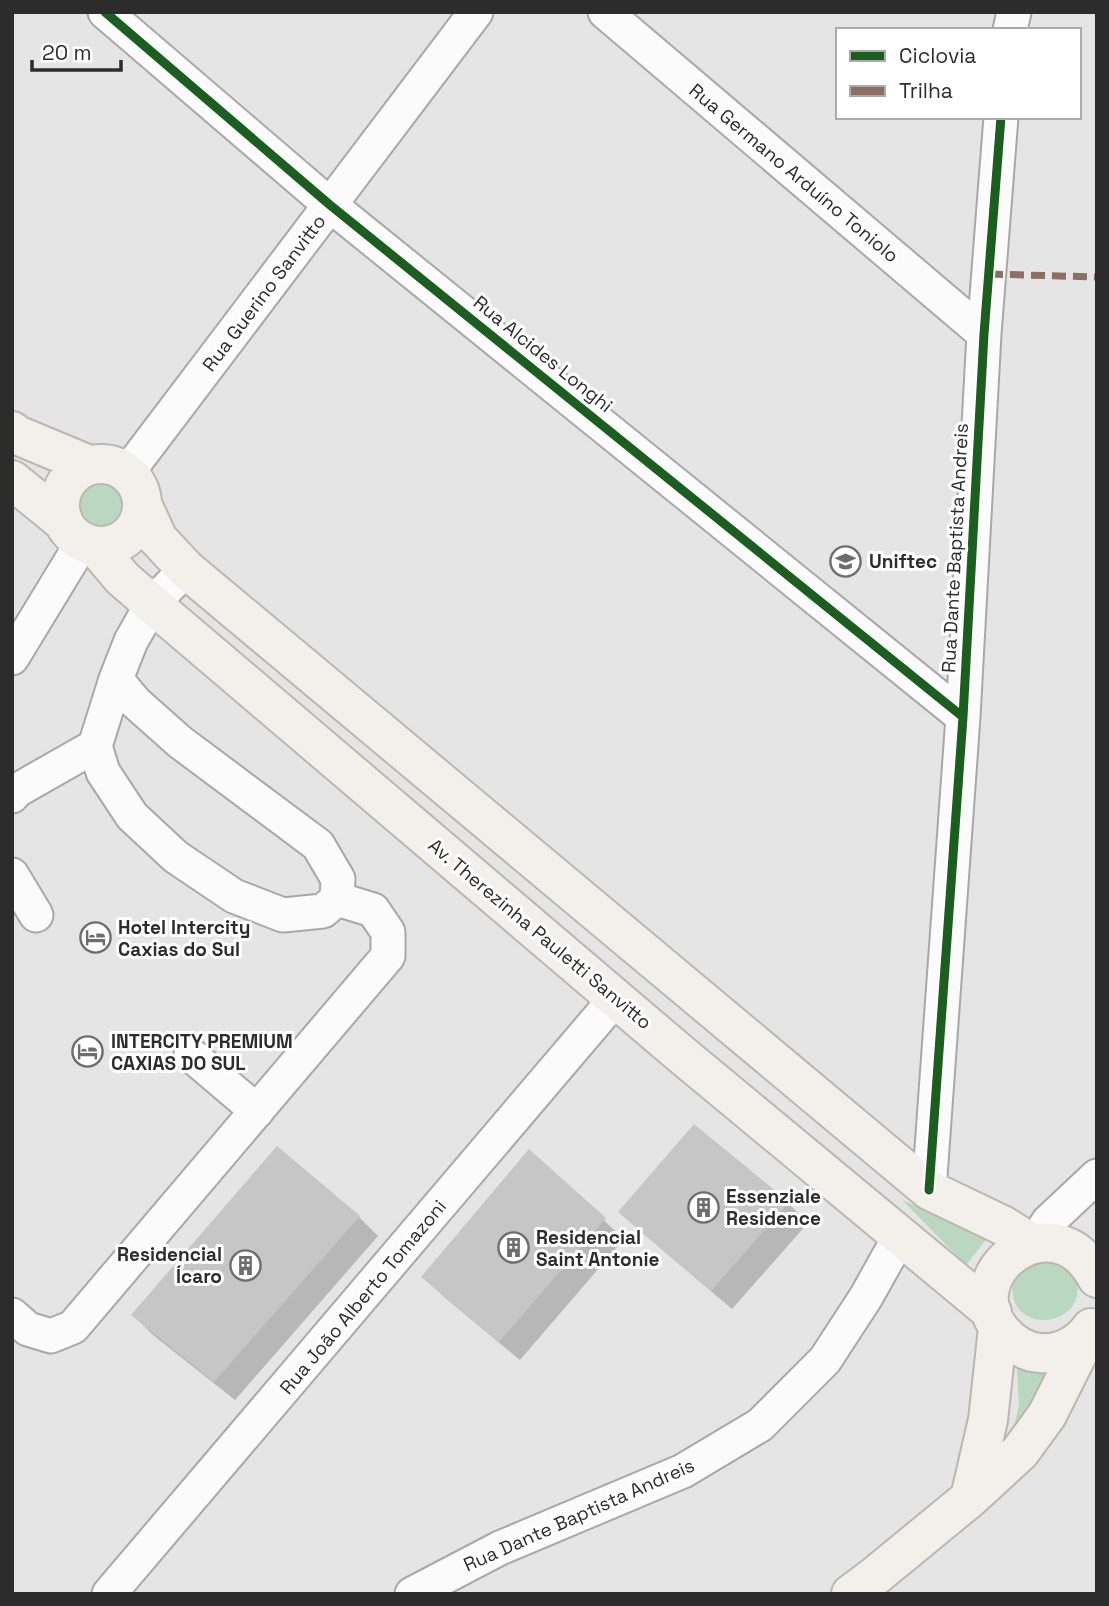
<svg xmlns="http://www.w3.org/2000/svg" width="1109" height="1606" font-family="'Space Grotesk',sans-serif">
	<rect width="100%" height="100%" fill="#e5e5e6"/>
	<path fill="#bad7bf" d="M78 505a24 24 0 1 1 48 0a24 24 0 1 1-48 0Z
		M902,1200l86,37 -22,28z
		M1032,1259l32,4c4,5 10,12 12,18 12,37 -49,56 -62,19 -6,-20 5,-29 18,-41z
		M1017,1369l39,3 -47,76 10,-43z"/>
	<path fill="#0003" d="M694,1126l94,77 20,20 -76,86 -92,-78 -20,-19z
		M529,1151l95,88 -104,121 -77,-64 -20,-19z
		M359,1217l19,19 -143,164 -82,-65 -20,-20z"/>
	<path fill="#c6c6c7" d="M694,1124l95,78 -78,89 -93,-79z
		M277,1146l83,70 -146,166 -83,-67z
		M529,1149l77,69 -107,124 -78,-65z"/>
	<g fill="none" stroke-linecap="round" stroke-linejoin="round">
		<defs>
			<path id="minor" d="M105,12l225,193 633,512
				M605,12l379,322
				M1010,30l4,-18
				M127,473l349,-461
				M12,658l70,-115
				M116,679l19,23 45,40 138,103 20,34 -1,20 -14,12 -40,4 -49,-19 -58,-39 -44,-41 -29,-44 -8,-26 21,-67 15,-38 21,-37 34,-35
				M12,796l4,-5 79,-45
				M12,875l24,40
				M191,1055l66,56
				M929,1190l34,-473 21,-383 17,-217
				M1035,1243l13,-21 49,-46
				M12,1315l16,14 23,7 22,-9 315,-371v-24l-15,-22 -36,-11
				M109,1594l506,-595
				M412,1594l88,-46 183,-77 77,-46 65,-65 41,-63 33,-59"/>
			<path id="major" d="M12,431l5,4 72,30
				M60 505a41 41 0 1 1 82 0a41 41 0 1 1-82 0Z
				M12,480l49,40
				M142,504l16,35 28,30 743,621 75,36 27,17
				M96,547l26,31 30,26 530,451 310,257
				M1091,1328c-11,16 -31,27 -51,25 -14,-1 -27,-9 -37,-20 -52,-57 51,-138 94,-55
				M970,1498l18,-78 10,-92
				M851,1594l24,-18 95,-78 50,-46 27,-37 40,-80"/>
		</defs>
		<use href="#minor" stroke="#a8a8aa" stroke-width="37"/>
		<use href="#major" stroke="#bdb6b0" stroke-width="42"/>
		<use href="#minor" stroke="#fbfbfb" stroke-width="33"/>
		<use href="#major" stroke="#f3efeb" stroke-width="38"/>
		<path stroke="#8d6e63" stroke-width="7" stroke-dasharray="14 7" stroke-linecap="butt" d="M989,274l108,3"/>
		<defs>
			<path id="cycleway" d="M105,12l225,193 633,512
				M929,1190l34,-473 21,-383 17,-217"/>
		</defs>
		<use href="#cycleway" stroke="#fff" stroke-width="13"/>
		<use href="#cycleway" stroke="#1b5e20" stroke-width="9"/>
	</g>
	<defs>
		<symbol id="university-ring" viewBox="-11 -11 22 22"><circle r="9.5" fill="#fff" stroke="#6d6d6e" stroke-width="1.5"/><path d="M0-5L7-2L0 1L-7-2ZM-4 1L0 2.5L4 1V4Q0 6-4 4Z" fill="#6d6d6e"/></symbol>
		<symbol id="hotel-ring" viewBox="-11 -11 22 22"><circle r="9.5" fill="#fff" stroke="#6d6d6e" stroke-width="1.5"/><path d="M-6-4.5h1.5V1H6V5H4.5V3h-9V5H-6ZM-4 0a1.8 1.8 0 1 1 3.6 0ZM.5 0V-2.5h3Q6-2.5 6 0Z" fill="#6d6d6e"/></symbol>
		<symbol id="building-ring" viewBox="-11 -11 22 22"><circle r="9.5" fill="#fff" stroke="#6d6d6e" stroke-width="1.5"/><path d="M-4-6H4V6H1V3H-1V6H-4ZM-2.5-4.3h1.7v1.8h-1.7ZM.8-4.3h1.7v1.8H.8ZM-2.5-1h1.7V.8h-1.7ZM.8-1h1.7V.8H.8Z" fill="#6d6d6e"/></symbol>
	</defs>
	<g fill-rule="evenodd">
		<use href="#university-ring" x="828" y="544" width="35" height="35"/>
		<use href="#hotel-ring" x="78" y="920" width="35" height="35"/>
		<use href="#hotel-ring" x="70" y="1034" width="35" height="35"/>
		<use href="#building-ring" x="686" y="1190" width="35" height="35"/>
		<use href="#building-ring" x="496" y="1230" width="35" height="35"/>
		<use href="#building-ring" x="228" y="1248" width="35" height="35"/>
	</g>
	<g text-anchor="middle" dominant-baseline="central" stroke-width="6" stroke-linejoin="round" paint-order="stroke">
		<g font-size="19" fill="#2c2c2d" stroke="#fff">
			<text transform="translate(794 173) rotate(40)">Rua Germano Arduíno Toniolo</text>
			<text transform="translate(264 293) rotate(-53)">Rua Guerino Sanvitto</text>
			<text transform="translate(543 354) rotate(39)">Rua Alcides Longhi</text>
			<text transform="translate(955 548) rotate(-87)">Rua Dante Baptista Andreis</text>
			<text transform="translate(540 934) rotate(40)">Av. Therezinha Pauletti Sanvitto</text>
			<text transform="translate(363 1297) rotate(-50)">Rua João Alberto Tomazoni</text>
			<text transform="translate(579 1515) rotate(-24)">Rua Dante Baptista Andreis</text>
		</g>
		<g font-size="19" font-weight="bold" fill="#2c2c2d" stroke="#fff" text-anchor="start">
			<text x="869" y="561">Uniftec</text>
			<text x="118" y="927">Hotel Intercity<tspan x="118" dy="22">Caxias do Sul</tspan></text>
			<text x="111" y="1041">INTERCITY PREMIUM<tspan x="111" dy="22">CAXIAS DO SUL</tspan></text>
			<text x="726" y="1196">Essenziale<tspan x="726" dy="22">Residence</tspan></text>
			<text x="536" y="1237">Residencial<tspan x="536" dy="22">Saint Antonie</tspan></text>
			<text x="222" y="1254" text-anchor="end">Residencial<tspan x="222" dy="22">Ícaro</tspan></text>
		</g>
	</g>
	<rect width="1109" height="1606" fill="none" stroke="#2c2c2d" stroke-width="28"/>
	<rect x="836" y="28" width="245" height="91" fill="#ffffff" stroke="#ababab" stroke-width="2"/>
	<rect x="850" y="51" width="35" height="10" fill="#1b5e20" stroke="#ababab" stroke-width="2"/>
	<text x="899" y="63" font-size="21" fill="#2c2c2d">Ciclovia</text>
	<rect x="850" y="86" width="35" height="10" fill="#8d6e63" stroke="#ababab" stroke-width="2"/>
	<text x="899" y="98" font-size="21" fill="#2c2c2d">Trilha</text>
	<path d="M32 60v10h89v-10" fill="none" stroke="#2c2c2d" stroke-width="3.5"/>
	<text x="42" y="60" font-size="21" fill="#2c2c2d" stroke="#ffffff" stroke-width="5" paint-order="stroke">20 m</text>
</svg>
